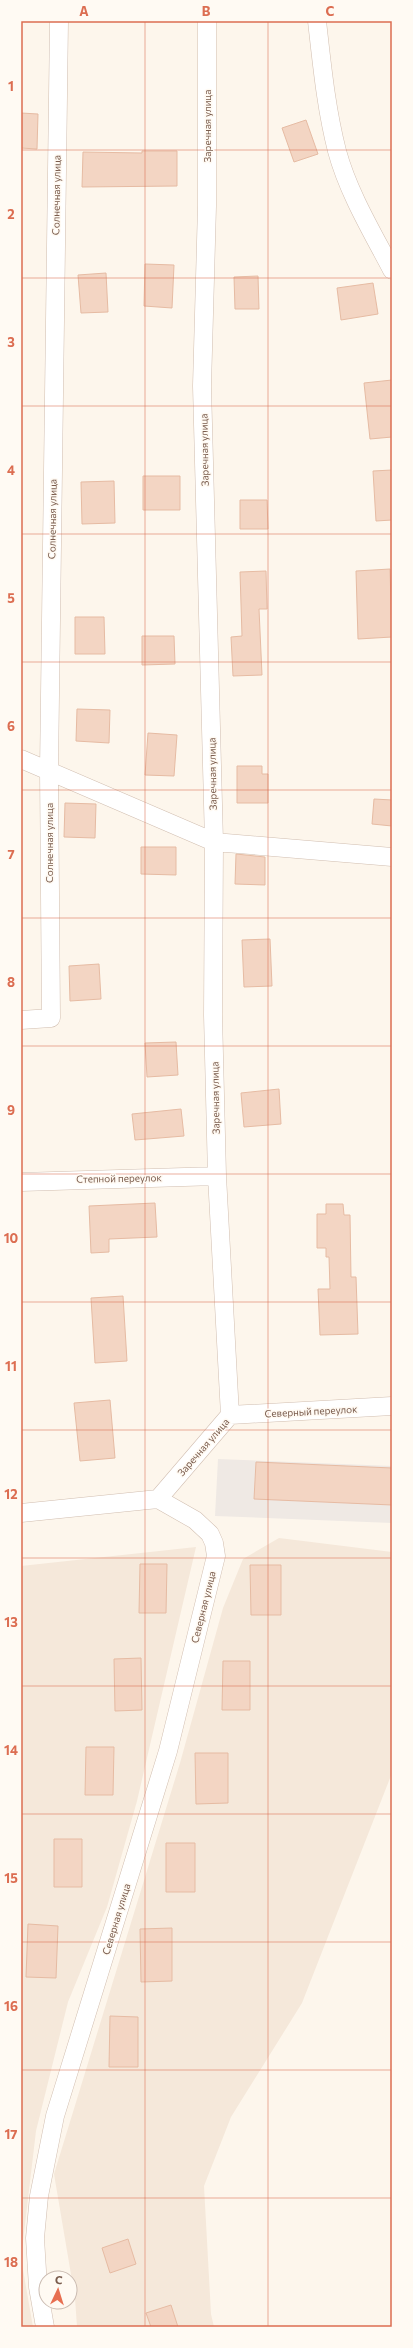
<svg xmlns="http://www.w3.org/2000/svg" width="413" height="2348" font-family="Commissioner,sans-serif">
	<rect width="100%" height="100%" fill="#fdf6ec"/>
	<path fill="#f5e8da" d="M279,1538l113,14v221l-90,230 -71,114 -27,69 7,128 3,13h-137l-2,-29 -21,-124 126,-411 43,-155 20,-49z
		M196,1547l-59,254 -30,106 -39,95 -32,129 -15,127 12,69h-12v-761z"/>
	<path fill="#efe9e4" d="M218,1459l174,7v57l-177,-7z"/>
	<path fill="#f3d5c3" stroke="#e6bba3" d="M21,113l17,1 -1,35 -16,-1z
		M306,120l12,34 -24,8 -12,-34z
		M142,151h35v35l-95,1 1,-35 59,1z
		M145,264l29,1 -2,43 -28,-2z
		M106,273l2,39 -27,1 -3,-38z
		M258,276l1,33h-24l-1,-32z
		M373,283l5,31 -37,6 -4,-32z
		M392,380v57l-22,2 -6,-56z
		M392,470v50l-16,1 -3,-50z
		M143,476h37v34h-37z
		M114,481l1,42 -33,1 -1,-42z
		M240,500h27l1,29h-28z
		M390,569l2,68 -34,2 -2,-68z
		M266,571l1,38h-8l3,66 -29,1 -2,-39 11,-1 -2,-64z
		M75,617h29l1,37h-30z
		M142,636h32l1,28 -33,1z
		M77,709l33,1 -1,33 -33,-2z
		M148,733l29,2 -3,41 -29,-1z
		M237,766h25v8h6v29h-31z
		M374,799l18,1v26l-20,-2z
		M65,803l31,1 -1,34 -31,-1z
		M141,847h35v28l-35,-1z
		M236,854l29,3v28l-30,-1z
		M270,939l2,47 -28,1 -2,-47z
		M99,964l2,35 -31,2 -1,-35z
		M176,1042l2,33 -31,2 -2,-34z
		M279,1089l2,35 -37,3 -3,-34z
		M181,1109l3,27 -49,4 -3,-26z
		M155,1203l2,34 -48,2v13l-18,1 -2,-47z
		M326,1204h17l1,11h6l1,62h5l2,57 -38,1 -2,-46h12l-1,-32h-3v-9h-9v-34h9z
		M123,1296l4,65 -32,2 -4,-65z
		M110,1400l5,58 -35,3 -6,-58z
		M256,1462l136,6v37l-138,-6z
		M140,1564h27l-1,49h-27z
		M250,1565h31v50h-30z
		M141,1658l1,52 -27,1 -1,-52z
		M223,1661h27v49h-28z
		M86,1747h28l-1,48h-28z
		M195,1753h33v50l-32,1z
		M54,1839h28v48h-28z
		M166,1843h29v49h-29z
		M28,1924l30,2 -2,52 -30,-1z
		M172,1928v53l-31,1 -1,-53z
		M110,2016l28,1v50h-29z
		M128,2239l8,25 -26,9 -8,-25z
		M171,2305l7,22h-27l-5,-14z"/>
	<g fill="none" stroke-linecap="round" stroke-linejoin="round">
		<defs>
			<path id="minor" d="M317,21c5,44 9,87 20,130 11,41 35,81 55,119
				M21,759l193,83 178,15
				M21,1020l30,-2 -2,-248 10,-749
				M21,1182l196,-6
				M230,1415l162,-9
				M158,1499l72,-84 -13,-239 -4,-161 1,-173 -12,-456 5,-180v-185
				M21,1513l137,-14 37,21 15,14 4,9 2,13 -48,195 -113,365 -16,80 -4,42 3,49 7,40"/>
		</defs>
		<use href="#minor" stroke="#d1beb0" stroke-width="19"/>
		<use href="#minor" stroke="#fff" stroke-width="18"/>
	</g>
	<path fill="none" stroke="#dc6d51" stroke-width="1" stroke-opacity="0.55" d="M145,21v2306M268,21v2306M21,150h371M21,278h371M21,406h371M21,534h371M21,662h371M21,790h371M21,918h371M21,1046h371M21,1174h371M21,1302h371M21,1430h371M21,1558h371M21,1686h371M21,1814h371M21,1942h371M21,2070h371M21,2198h371"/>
	<g text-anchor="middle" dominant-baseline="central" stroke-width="3" stroke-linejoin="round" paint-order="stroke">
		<g font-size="10" fill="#7a5c4d" stroke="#fffaf3">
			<text transform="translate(207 126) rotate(-90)">Заречная улица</text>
			<text transform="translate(56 195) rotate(-89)">Солнечная улица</text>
			<text transform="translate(204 450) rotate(-91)">Заречная улица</text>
			<text transform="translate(52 519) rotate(-89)">Солнечная улица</text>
			<text transform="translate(212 774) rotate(-91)">Заречная улица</text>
			<text transform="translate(49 843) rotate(-90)">Солнечная улица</text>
			<text transform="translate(215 1098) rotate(-91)">Заречная улица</text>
			<text transform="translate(119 1178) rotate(-1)">Степной переулок</text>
			<text transform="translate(311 1411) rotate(-3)">Северный переулок</text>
			<text transform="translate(203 1447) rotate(-49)">Заречная улица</text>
			<text transform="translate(203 1607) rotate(-76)">Северная улица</text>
			<text transform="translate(116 1919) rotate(-73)">Северная улица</text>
		</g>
	</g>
	<rect width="413" height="2348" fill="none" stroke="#fffaf3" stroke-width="44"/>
	<g transform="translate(58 2290) rotate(4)"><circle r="19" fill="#fffaf3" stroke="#cabbb1"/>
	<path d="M0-3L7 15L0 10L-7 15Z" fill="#e76f51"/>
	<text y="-6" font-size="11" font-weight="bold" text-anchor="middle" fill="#7a5c4d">С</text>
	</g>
	<rect x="22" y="22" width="369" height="2304" fill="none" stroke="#dc6d51" stroke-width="1.5"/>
	<g font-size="13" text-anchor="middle" font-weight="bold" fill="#dc6d51">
		<text x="84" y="16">A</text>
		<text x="206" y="16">B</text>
		<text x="330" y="16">C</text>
		<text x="11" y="91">1</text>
		<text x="11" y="219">2</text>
		<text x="11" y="347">3</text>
		<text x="11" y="475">4</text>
		<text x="11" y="603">5</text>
		<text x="11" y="731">6</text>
		<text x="11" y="859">7</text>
		<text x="11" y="987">8</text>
		<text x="11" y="1115">9</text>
		<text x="11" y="1243">10</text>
		<text x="11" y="1371">11</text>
		<text x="11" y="1499">12</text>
		<text x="11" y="1627">13</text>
		<text x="11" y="1755">14</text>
		<text x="11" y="1883">15</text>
		<text x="11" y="2011">16</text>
		<text x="11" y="2139">17</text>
		<text x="11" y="2267">18</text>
	</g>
</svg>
